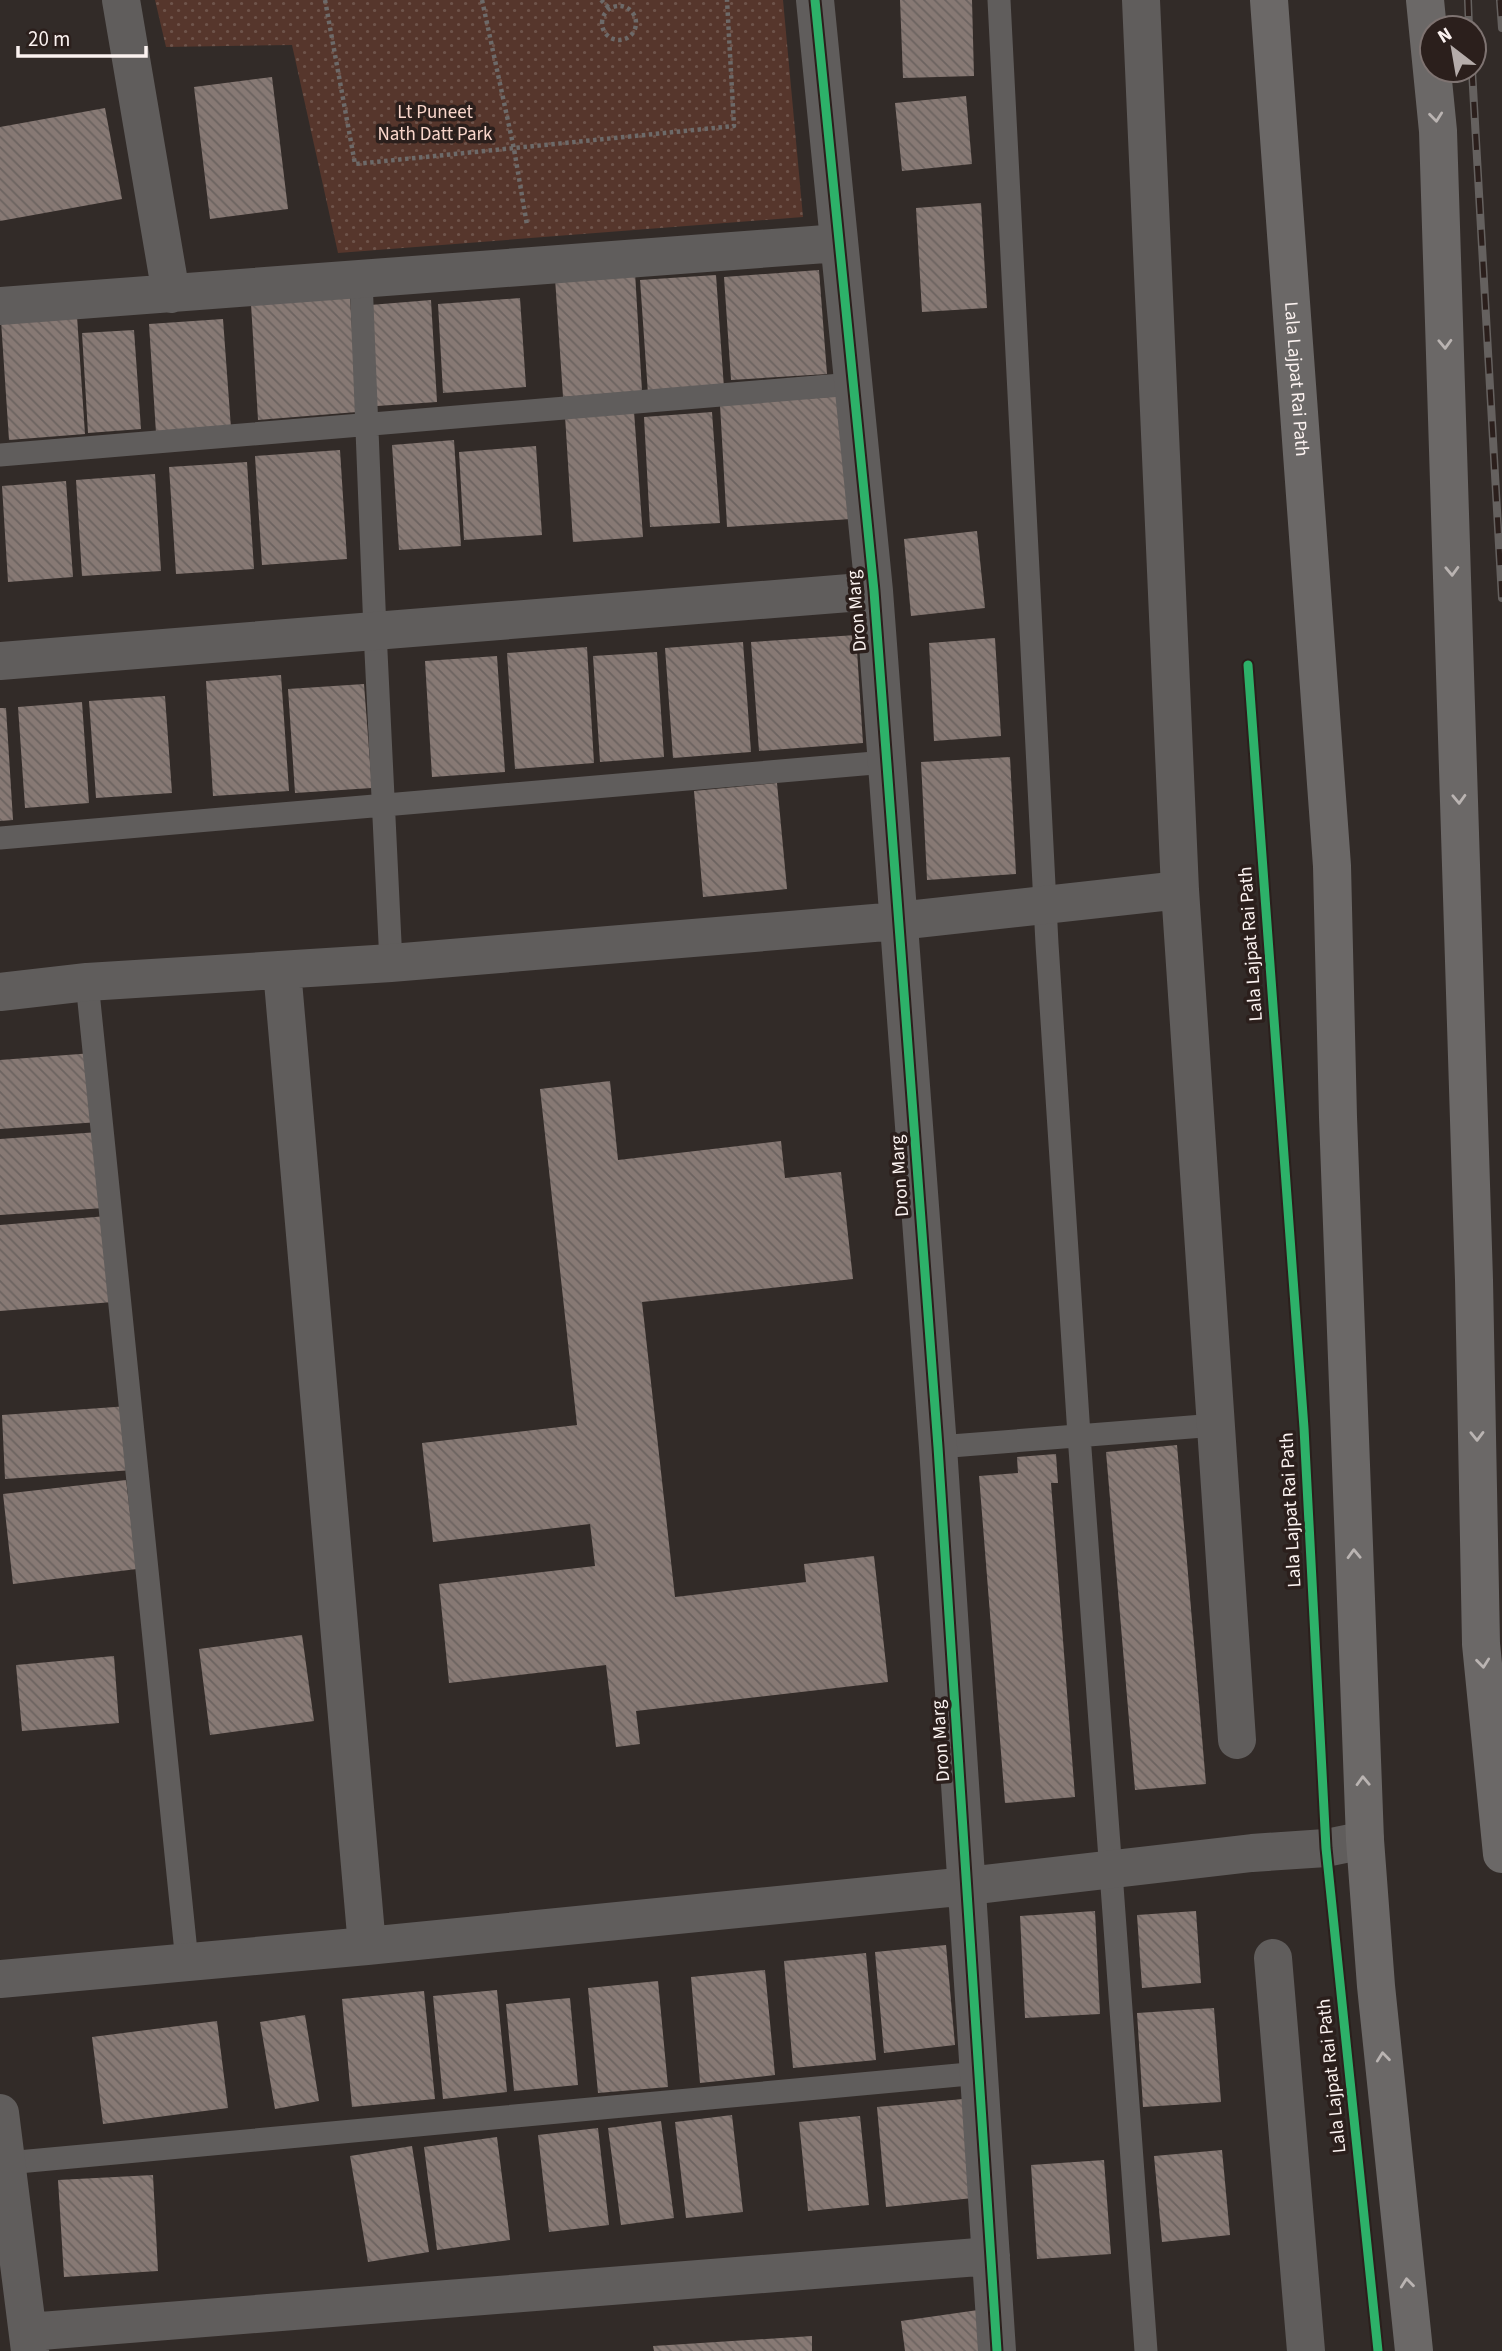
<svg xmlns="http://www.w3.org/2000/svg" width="1502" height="2351" font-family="'Source Sans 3',sans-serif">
	<defs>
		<pattern id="park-dots" width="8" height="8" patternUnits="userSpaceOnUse" patternTransform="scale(1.75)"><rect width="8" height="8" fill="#56362c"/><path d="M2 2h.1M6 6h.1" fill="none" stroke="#6f544b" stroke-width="1.8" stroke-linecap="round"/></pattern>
		<pattern id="building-back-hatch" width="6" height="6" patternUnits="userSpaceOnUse" patternTransform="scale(1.75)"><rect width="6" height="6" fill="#877974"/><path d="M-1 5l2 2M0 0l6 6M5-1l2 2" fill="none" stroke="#6c6360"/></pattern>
	</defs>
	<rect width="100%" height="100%" fill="#322b28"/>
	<path fill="url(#park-dots)" d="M155,0h628l20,217 -465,36 -46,-208 -126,2z"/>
	<path fill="url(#building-back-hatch)" d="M900,0h72l2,76 -71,2z
		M272,77l16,132 -78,10 -16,-132z
		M966,96l6,68 -70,7 -7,-68z
		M105,108l17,91 -122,22v-94z
		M981,203l6,105 -65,4 -6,-104z
		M819,270l8,104 -96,6 -7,-103z
		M635,272l7,119 -79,6 -8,-119z
		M716,275l8,113 -76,6 -8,-114z
		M350,297l7,115 -99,8 -7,-116z
		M520,298l6,89 -83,6 -5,-89z
		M431,300l6,102 -60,4 -7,-101z
		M77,316l8,118 -76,6 -8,-119z
		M223,319l8,109 -75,5 -7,-109z
		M134,330l7,99 -53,4 -6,-100z
		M843,396l8,123 -124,8 -7,-122z
		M634,411l9,126 -70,5 -8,-126z
		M712,412l8,111 -70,4 -6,-110z
		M454,440l7,106 -62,4 -7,-105z
		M536,446l6,89 -78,5 -5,-88z
		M340,450l7,109 -85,6 -7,-109z
		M247,462l7,107 -78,5 -7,-107z
		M155,474l6,97 -79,5 -6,-96z
		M66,481l7,96 -65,5 -6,-96z
		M977,531l8,77 -74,8 -7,-77z
		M856,635l7,108 -104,8 -8,-109z
		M995,638l6,98 -67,5 -5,-98z
		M743,642l8,110 -78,6 -8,-110z
		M587,647l7,116 -79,6 -8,-116z
		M657,652l7,105 -64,5 -7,-106z
		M497,656l8,116 -73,5 -7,-116z
		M281,675l8,116 -76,5 -7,-115z
		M364,684l8,104 -77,5 -7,-104z
		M165,696l7,97 -76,5 -7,-97z
		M82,702l7,101 -64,5 -7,-101z
		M0,708h6l7,112 -13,1z
		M1010,757l6,117 -89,6 -6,-118z
		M777,783l10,106 -84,8 -9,-106z
		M93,1053l6,69 -99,7v-69z
		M610,1081l8,79 163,-19 4,37 56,-6 12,107 -211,23 33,295 131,-15 -2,-18 70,-8 14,126 -252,29 4,33 -24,3 -10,-82 -157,18 -10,-99 156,-18 -5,-42 -157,18 -11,-99 155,-18 -37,-336z
		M99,1132l5,76 -104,7v-76z
		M107,1216l6,86 -113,9v-86z
		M129,1406l4,64 -128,9 -3,-64z
		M1177,1445l29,339 -71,6 -29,-338z
		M1056,1454l2,29h-7l24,314 -70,6 -26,-327 39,-3 -1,-16z
		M126,1480l11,89 -124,15 -10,-90z
		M302,1635l12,86 -104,14 -11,-86z
		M114,1656l5,67 -97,8 -6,-66z
		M1095,1911l5,103 -75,4 -5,-102z
		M1196,1911l5,72 -59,5 -5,-73z
		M946,1945l9,100 -71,8 -9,-101z
		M866,1953l10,107 -83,8 -9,-107z
		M765,1970l10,105 -75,8 -9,-106z
		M658,1981l10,106 -70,6 -10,-105z
		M497,1990l10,102 -64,7 -10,-103z
		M424,1991l11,108 -83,8 -10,-108z
		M570,1998l8,87 -64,6 -8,-87z
		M1214,2008l7,94 -78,5 -6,-94z
		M305,2015l14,86 -44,8 -15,-87z
		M217,2021l11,87 -125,16 -11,-87z
		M963,2099l10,99 -87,9 -9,-100z
		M732,2115l11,97 -57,6 -11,-96z
		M860,2116l9,89 -61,6 -9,-89z
		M661,2121l13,97 -53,7 -13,-97z
		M598,2128l11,97 -60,7 -11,-97z
		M497,2137l13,103 -73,10 -13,-103z
		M412,2146l17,106 -61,10 -18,-106z
		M1222,2150l8,85 -68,7 -8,-86z
		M1104,2160l7,94 -74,5 -6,-94z
		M153,2175l5,96 -94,6 -6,-97z
		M978,2310l6,41h-79l-4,-30z
		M812,2336v15h-158l-1,-5z"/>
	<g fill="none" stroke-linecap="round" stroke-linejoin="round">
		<path stroke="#6d6a69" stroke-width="4.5" stroke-dasharray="3.5 3.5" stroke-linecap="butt" d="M325,0l30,164 379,-38 -7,-126
			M482,0l32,149 13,76
			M601,0l8,8
			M602 23a17 17 0 1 1 34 0a17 17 0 1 1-34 0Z"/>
		<path stroke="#605d5c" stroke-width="23" d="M999,0l48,944 32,491 67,916
			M361,279l14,352 16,332
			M0,455l853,-71
			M0,838l886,-76
			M87,982l100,980
			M938,1447l278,-22
			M7,2163l973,-90"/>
		<path stroke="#605d5c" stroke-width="38" d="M121,0l50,294
			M815,0l59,591 64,856 59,904
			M1141,0l39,890 57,850
			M0,306l839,-63
			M0,661l874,-70
			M282,970l85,976
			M0,992l87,-10 304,-19 507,-42 282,-31
			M1273,1958l33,393
			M0,1979l367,-33 601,-60 284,-33 74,-5 39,-8
			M0,2113l30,238
			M28,2332l963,-76"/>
		<g stroke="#6b6867" stroke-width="38">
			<path id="s1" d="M1269,0l63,866 6,251 27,723 11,146 38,365"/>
			<path d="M1425,0l13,131 36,1149 7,364 21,210"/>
		</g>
		<defs>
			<path id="rail" d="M1468,0l1,28
				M1500,0l2,28
				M1472,70l30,528"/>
		</defs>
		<use href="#rail" stroke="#65615f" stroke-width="8"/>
		<use href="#rail" stroke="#2b1f1c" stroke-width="5" stroke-dasharray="16" stroke-linecap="butt"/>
		<defs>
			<path id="cycleway" d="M815,0l59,591 64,856 59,904
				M1248,665l56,763 22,420 52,503"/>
		</defs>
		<use href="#cycleway" stroke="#2b1f1c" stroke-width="13"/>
		<use href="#cycleway" stroke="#2db169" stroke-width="9"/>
	</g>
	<defs><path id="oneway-chevron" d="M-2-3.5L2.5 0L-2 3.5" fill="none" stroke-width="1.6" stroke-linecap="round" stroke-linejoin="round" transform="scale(1.75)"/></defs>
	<g stroke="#bab4b2">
		<use href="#oneway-chevron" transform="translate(1436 117) rotate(84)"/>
		<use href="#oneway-chevron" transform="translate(1445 344) rotate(88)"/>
		<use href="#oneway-chevron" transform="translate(1452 571) rotate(88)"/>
		<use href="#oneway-chevron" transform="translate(1459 799) rotate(88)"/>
		<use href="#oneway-chevron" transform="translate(1477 1436) rotate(89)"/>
		<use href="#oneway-chevron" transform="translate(1354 1554) rotate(-92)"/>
		<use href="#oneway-chevron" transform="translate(1483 1663) rotate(84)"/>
		<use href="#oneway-chevron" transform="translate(1363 1781) rotate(-92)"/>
		<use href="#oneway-chevron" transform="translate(1383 2057) rotate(-96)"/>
		<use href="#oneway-chevron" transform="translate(1407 2283) rotate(-96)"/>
	</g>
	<g text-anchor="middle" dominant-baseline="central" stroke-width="7" stroke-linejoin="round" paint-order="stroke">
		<g font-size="19" fill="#f9d6cb" stroke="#2b1f1c">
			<text x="435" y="112">Lt Puneet<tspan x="435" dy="22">Nath Datt Park</tspan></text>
		</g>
		<g font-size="19" fill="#fbf2f0" stroke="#2b1f1c">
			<text stroke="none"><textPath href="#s1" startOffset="380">Lala Lajpat Rai Path</textPath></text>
			<text transform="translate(857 611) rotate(-95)">Dron Marg</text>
			<text transform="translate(1251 944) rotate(-94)">Lala Lajpat Rai Path</text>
			<text transform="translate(900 1176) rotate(-94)">Dron Marg</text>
			<text transform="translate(1291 1510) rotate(-93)">Lala Lajpat Rai Path</text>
			<text transform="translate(941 1741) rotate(-94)">Dron Marg</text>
			<text transform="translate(1332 2076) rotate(-96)">Lala Lajpat Rai Path</text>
		</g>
	</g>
	<g transform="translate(1453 49) rotate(329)"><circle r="33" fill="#2b1f1c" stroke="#7e7371" stroke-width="2"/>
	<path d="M0-5L12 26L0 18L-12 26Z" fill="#b5acaa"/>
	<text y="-10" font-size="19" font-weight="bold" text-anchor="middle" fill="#fbf2f0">N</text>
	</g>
	<path d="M18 46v10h128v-10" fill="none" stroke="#fbf2f0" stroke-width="3.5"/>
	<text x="28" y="46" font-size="21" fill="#fbf2f0" stroke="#2b1f1c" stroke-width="5" paint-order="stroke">20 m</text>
</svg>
